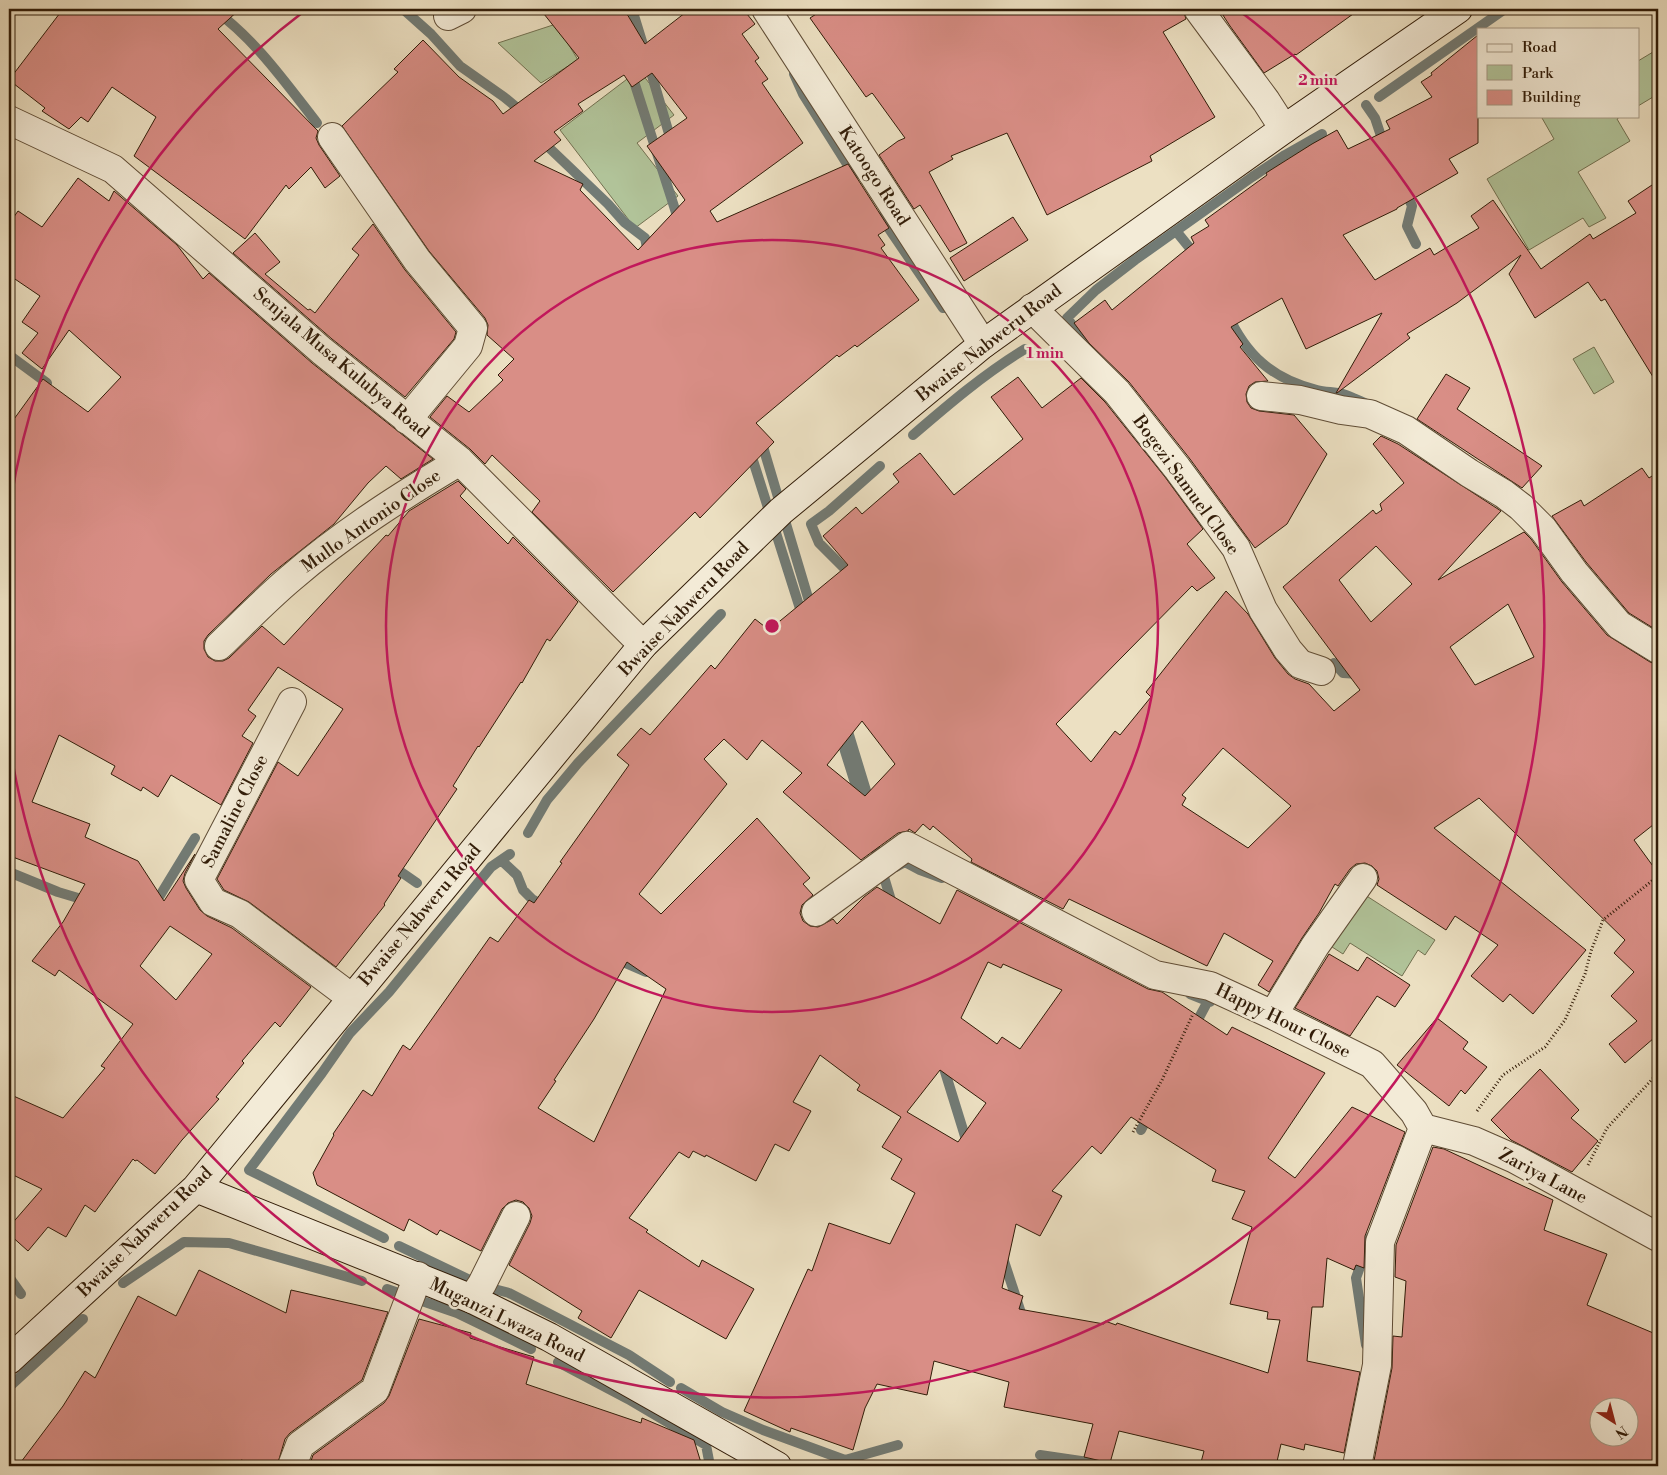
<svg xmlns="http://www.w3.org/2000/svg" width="1667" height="1475" font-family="'Libre Bodoni',serif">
	<rect width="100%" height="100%" fill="#ece0c2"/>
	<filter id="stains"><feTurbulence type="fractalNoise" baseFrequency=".004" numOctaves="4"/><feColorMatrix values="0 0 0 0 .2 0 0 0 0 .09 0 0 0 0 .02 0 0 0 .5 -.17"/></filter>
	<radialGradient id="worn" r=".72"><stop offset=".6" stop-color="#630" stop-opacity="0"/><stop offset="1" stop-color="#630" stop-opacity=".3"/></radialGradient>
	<path fill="#b1c399" stroke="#717050" d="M556,24l22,36 -37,23 -43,-40z
		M1653,52l5,10v32l-20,12v-45z
		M639,70l35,45 -37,28 41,53 -43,32 -75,-98z
		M1546,116h75l-4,3 13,22 -52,31 28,46 -17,9 -6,-9 -54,32 -42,-71 67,-40 -12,-21z
		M1594,347l20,35 -20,12 -21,-35z
		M1362,893l73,47 -10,15 -7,-5 -16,26 -52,-33 -7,11 -14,-9z"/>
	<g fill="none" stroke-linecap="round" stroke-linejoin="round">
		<path stroke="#727b75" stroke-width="10" d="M213,9c42,30 72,73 104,114
			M403,9l28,25 29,32 44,31 11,9 5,10
			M632,9l12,39
			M648,62l24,82
			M631,72l48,150
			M794,74l9,20 51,81
			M1379,97l126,-88
			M1366,105l9,13 9,27
			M541,140l67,64 16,18 21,16 2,10 -3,6
			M1405,189l7,17 -5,20 9,18
			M881,217l62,91
			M1176,231l21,26
			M1227,313c19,42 45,66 90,77 8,2 17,2 26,4 7,2 15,6 22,9
			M1088,347l-21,-29 29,-28 39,-30 117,-83 33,-22 37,-21
			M9,355l38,28 -4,6
			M913,435c36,-31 71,-61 112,-86
			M761,440l51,171
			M750,451l53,167
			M851,579l-7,-11 -25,-25 -8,-19 18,-13 51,-45
			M1322,673l12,-10 9,10 16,1
			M846,725l25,82
			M839,732l22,70
			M528,833l19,-33 31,-37 143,-149
			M872,837l21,70
			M501,860l16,15 6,15 9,9 14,8
			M391,865l26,18
			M896,867l9,-5 15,8 22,8
			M9,872l49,20 30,9
			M153,907l42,-69
			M616,959l30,13
			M1190,994l20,8
			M1194,1027l14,-26
			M942,1062l26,84
			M1141,1130l9,-17
			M384,1238l-135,-68 73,-97 28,-40 39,-41 102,-125 19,-13
			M399,1246l75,36
			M1002,1255l22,67
			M9,1277l12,17
			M123,1283l61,-41 45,1 133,38
			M387,1289l70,24 74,36
			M494,1289l15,4 120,62 41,27
			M1366,1345l-10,-67 15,-42
			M558,1362l70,37 78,46 4,21
			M9,1387l74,-68
			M681,1388l41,24 41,18 82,30 53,-15
			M1040,1455l75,11"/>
	</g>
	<path fill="#d98e86" stroke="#311c08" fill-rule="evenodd" d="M63,9h177l-22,20 100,102 -2,7 3,7 21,31 -15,12 -14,-21 -22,22 -3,-4 -41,54 -111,-83 22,-39 -44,-30 -24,35 -7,-5 -12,12 -27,-18 3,-3 -36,-28z
		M540,9h84l21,35 45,-35h53l12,15 -13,10 17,24 -4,3 13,18 -6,4 41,60 -93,68 7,11 131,-58 41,64 -11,7 7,10 -4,3 38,52 -62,47 -2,-2 -16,12 -2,-2 -81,68 18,19 -74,76 -5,-6 -82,80 -81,-80 8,-11 -48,-46 -7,9 -15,-15 -40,-32 17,-21 22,16 34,-32 -5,-5 16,-16 -27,-24 1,-10 -3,-7 -56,-67 -87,-125 56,-54 -4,-3 29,-29 36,37 34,24 10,13 76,-56zM652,73l35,45 -40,28 38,54 -47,50 -58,-60 3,-6 -49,-23 27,-21 -7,-8 29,-21 -5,-7 46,-29 8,12z
		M824,9h359l3,10 -23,13 52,85 -65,39 2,5 -105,54 -40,-82 -56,23 2,3 -24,13 38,71 -17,9 -30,-47 -6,4 -35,-54 19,-14 7,-3 -32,-44 -1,-1 -6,4 -56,-79z
		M1219,9h141l-64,46 -1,-1 -31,19 -34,-47z
		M1478,35v108l-29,16 9,14 -61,35v1l-54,26 32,45 55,-32 4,7 45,-27 -8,-12 22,-16 48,69 49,-35 3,5 43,-26 -8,-12 30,-20v204l-53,-86 -4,2 -13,-19 -53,36 -26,-44 12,-19 -64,48 -50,31 3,4 -73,55h-1l46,-80 -76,36 -24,-51 -51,29 12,17 -3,3 28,34 -13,1 -6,4 -3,8 1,8 4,6 8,3 35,4 33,39 -40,70 -32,24 -65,-89 -61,-77 -40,-39 -15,-20 31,-23 7,10 82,-67 -3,-6 18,-11 -4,-6 62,-45 -1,-2 46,-29 25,-14 11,19 42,-20 -4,-8 46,-24 -11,-15 11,-7 -1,-2z
		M78,178l31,23 5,-10 63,54 26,34 6,-6 103,90 121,96 -32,20 -15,-13 -18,17 -34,41 -63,50 -63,61 -4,6v8l4,8 7,4h8l6,-3 33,-32 22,19 102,-110 2,1 21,-25 49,-30 8,8 -6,7 48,48 5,-7 65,65 -28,39 -3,-2 -25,44 -1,-1 -42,65 -1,-1 -25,40 4,3 -59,87 3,2 -17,26 1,1 -49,62 -87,-65 -25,-12 -7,-11 61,-117 20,14 45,-67 -65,-42 -30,43 8,6 -14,20 11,7 -32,62 -50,-30 -13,22 -15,-10 -2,4 -30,-17 4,-8 -56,-31 -27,67 58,22 -5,13 53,24 26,40 31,-47 -10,19 -2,8 3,7 14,22 7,6 25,12 79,59 -31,40 -5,-5 -33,39 2,2 -28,34 3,2 -37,41 -27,34 -18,-14 -2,1 -2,-2 -38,53 -10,-7 -19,32 -18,-10 -20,24 -19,-17v-7l33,-38 -33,-16v-79l54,24 42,-50 -4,-2 32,-42 -74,-54 -4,6 -23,-15 31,-39 22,-38 -75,-28 -1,1v-431l34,-47 45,33 33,-35 -52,-47 -27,39 -20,-16 16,-20 -16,-11 18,-26 -31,-21v-51l9,-13 24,16zM170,926l42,28 -36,46 -36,-34z
		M1013,217l15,23 -64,41 -14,-23z
		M373,224l32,46 51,62 -2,7 -49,58 -73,-58 -99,-86 22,-20 25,29 -15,12 43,36 2,-1 5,4 44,-58 -7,-6z
		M1446,374l24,14 -13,21 85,57 -20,22 -105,-69z
		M1018,377l24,31 39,-30 24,24 60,75 38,52 -16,15 28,34 -18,13 -5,-5 -136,138 35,38 24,-31 5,4 31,-38 -5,-5 80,-101 22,23 27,44 13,16 7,5 14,5 25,27 26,-21 -77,-103 90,-77 3,4 6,-4 -2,-6 24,-21 -31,-39 8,-8 17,8 103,67 -63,69 86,-48 7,7 31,43 45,53 43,27 8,3v156l-24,19 24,33v168l-4,-3 -29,25 -16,-19 28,-23 -26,-25 23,-24 -20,-19 11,-13 -146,-142 -45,30 152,122 -53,64 -23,-20 -7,8 -32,-26 27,-31 -43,-29 -9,14 -69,-45 2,-6 -2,-8 -5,-5 -7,-3 -9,1 -6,5 -12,17 -3,-2 -16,29 -17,25 -33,54 -11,-7 15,-24 -49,-28 -17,33 -138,-67 -6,10 -92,-47 1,-3 -39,-33 -3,4 -7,-6 -8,9 -6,-4 -1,2 -10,2 -37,27 -78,-68 19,-19 -40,-33 -15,20 -23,-21 -20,20 23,25 -88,110 22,20 96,-96 53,60 -7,6 10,11 -11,10 -2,8 3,8 7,5 8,1 15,-8 4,5 27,-27 13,-10 63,37 17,-34 191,99 14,3 65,43 5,-8 93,46 -57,85 27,20 57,-71 53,25 -40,104 -1,32 -8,-3 -2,5 -27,-12 -4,49h-11l-5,54 53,11 -16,81 -39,-9 -1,6 -23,-6 -5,22h-76l4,-15 -85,-20 -9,32 -26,-6 9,-33 -89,-17 5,-25 -75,-21 -7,34 -50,-11 -12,24 -12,42 -62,-22 -1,4 -46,-21 64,-142 4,2 17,-48 61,21 25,-51 -24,-14 11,-20 -20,-12 19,-30 -44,-27 3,-5 -40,-30 -27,47 18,9 -22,40 -14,-7 -19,37 -50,-26 -1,2 -12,-6 -4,7 -10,-6 -50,66 19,12 -2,2 53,35 3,-7 52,29 -28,50 -87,-49 -28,48 -33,-20 4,-7 -73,-46 21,-42 2,-7 -3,-8 -6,-6 -7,-2 -8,3 -6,6 -21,42 -41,-21 -3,5 -28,-16 -5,12 -87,-46 -4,-12 21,-38 -1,-1 30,-44 9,6 31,-51 7,5 80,-113 8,5 31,-42 5,3 28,-40 -2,-1 69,-97 -12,-10 24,-27 9,7 61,-70 4,4 40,-50 14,11 79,-65 -25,-29 33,-29 6,7 37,-32 -6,-8 27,-21 34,42 69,-56 -32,-42zM1376,546l36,38 -41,38 -32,-42zM1508,604l26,53 -59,28 -25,-38zM862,721l33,43 -30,32 -38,-31zM1223,748l68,58 -43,42 -66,-43 4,-7 -4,-3zM627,962l39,27 -72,153 -56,-34 18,-27 -2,-1 40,-61zM988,962l13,6 2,-4 59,26 -42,59 -18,-12 -5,7 -36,-26zM940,1070l46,33 -28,39 -51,-30zM1131,1117l85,53 -4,11 33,10 -13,28 20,8 -22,77 38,8 -1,7 13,1 -12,53 -151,-50 -1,2 -11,-4 -1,3 -85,-15 4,-13 -21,-8 14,-64 24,12 22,-40 -10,-5 40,-45 9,8z
		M1642,468l7,10 9,-6v159l-29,-18 -43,-51 -34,-46 29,-16 3,6z
		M1329,954l29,17 9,-14 43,28 -15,22 -18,-11 -27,40 -55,-28z
		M1437,1018l31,24 -5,7 24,18 -22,27 -4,-4 -12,16 -52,-41z
		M1540,1069l39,41 -8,8 27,23 -26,31 -61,-32 -20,-20z
		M1433,1147l11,2 109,51 -9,30 63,24 -20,51 71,30v130l-18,-2v3h-267l19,-98 1,-32 9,1 4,-56 -11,-4 1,-32zM1600,1408h30v30h-30z
		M199,1270l87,43 5,-23 97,22 -26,68 -72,53 -5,6 -8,27h-12l-24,-6 -1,6h-222l45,-60 22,-35 10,7 43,-82 38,20z
		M419,1319l52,14 -1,5 64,19 -8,27 115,39 1,-5 52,22 8,26h-383l-9,-2 3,-9 71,-52 5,-7z"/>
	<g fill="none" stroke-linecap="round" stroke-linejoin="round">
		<defs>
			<path id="street" d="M766,9l217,335
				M1198,9l68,92 18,28
				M448,16l14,-7
				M9,120l104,49 209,182 138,110 183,184
				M332,137l85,123 56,68 -5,18 -61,74
				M1032,308l85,84 60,76 59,80 27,62 25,40 12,14 21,7
				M1261,396l39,4 41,10 29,4 36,16 63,43 35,21 17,13 22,22 31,43 45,53 39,24
				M219,646c24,-23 47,-47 72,-68 52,-45 110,-82 169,-117
				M292,702l-93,178 14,22 27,12 112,84
				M816,912l91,-66 248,129 55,11 63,29 99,49 42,48 9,16 -43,114 -3,123 -20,101
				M1273,1015l42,-69 48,-68
				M1423,1128l51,13 41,18 143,78
				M472,1299l10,-15 34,-68
				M292,1466l8,-21 75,-55 43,-114"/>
			<path id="secondary" d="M196,1188l276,111 77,38 228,129
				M9,1360l187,-172 447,-543 138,-134 202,-167 301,-215 174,-120"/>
		</defs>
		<use href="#street" stroke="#604d36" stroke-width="30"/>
		<use href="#secondary" stroke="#311c08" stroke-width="30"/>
		<path stroke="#311c08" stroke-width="3" stroke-dasharray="1 2.5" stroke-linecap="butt" d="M1477,1111l26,-36 42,-28 20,-27 20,-46 6,-23 12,-31 55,-44
			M1133,1132l29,-52 31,-66
			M1588,1165l19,-37 51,-55"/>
		<use href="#street" stroke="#f3ebd7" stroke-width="28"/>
		<use href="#secondary" stroke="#f3ebd7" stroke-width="28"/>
	</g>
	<g fill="none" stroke="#c2185b" stroke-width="2.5">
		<circle cx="772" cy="626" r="386"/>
		<path d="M10 505A772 772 0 0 1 307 9M1237 9A772 772 0 1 1 10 747"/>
	</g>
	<g text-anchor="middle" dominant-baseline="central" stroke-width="5" stroke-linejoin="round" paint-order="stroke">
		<g font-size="18" fill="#311c08" stroke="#f3ebd7">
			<text transform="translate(874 176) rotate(57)">Katoogo Road</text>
			<text transform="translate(989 343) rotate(-38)">Bwaise Nabweru Road</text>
			<text transform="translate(341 363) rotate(40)">Senjala Musa Kulubya Road</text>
			<text transform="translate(1186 485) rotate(54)">Bogezi Samuel Close</text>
			<text transform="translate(371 521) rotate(-35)">Mullo Antonio Close</text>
			<text transform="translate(684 609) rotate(-46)">Bwaise Nabweru Road</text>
			<text transform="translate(235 811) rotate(-63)">Samaline Close</text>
			<text transform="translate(420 915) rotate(-50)">Bwaise Nabweru Road</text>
			<text transform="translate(1283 1021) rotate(26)">Happy Hour Close</text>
			<text transform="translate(1543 1176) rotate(28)">Zariya Lane</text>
			<text transform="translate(145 1232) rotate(-44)">Bwaise Nabweru Road</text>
			<text transform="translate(507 1320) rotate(26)">Muganzi Lwaza Road</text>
		</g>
	</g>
	<circle cx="772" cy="626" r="8" fill="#c2185b" stroke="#f3ebd7" stroke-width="2.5"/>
	<g font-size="15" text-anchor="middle" font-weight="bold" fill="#c2185b" stroke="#f3ebd7" stroke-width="5" stroke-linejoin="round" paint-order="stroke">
		<text x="1318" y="85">2 min</text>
		<text x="1045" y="358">1 min</text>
	</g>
	<rect width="1667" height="1475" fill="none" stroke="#ece0c2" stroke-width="30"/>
	<rect x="10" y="10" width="1647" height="1455" fill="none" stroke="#311c08" stroke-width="2.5"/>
	<rect x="15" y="15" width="1637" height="1445" fill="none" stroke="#311c08"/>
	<rect x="1477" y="28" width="162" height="90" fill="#f3ebd7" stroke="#a59884"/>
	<rect x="1487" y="44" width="25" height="8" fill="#f3ebd7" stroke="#a59884"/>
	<text x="1522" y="52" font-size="15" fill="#311c08">Road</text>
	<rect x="1487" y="65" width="25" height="15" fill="#b1c399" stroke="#a59884"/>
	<text x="1522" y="78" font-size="15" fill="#311c08">Park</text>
	<rect x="1487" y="90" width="25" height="15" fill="#d98e86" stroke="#a59884"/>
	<text x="1522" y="102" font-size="15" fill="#311c08">Building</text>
	<g transform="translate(1614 1422) rotate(144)"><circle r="24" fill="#f3ebd7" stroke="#a59884"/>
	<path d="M0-4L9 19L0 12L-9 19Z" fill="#8f2418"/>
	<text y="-8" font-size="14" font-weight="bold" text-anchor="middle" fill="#311c08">N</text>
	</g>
	<rect width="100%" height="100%" filter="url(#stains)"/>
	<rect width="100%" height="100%" fill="url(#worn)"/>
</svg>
